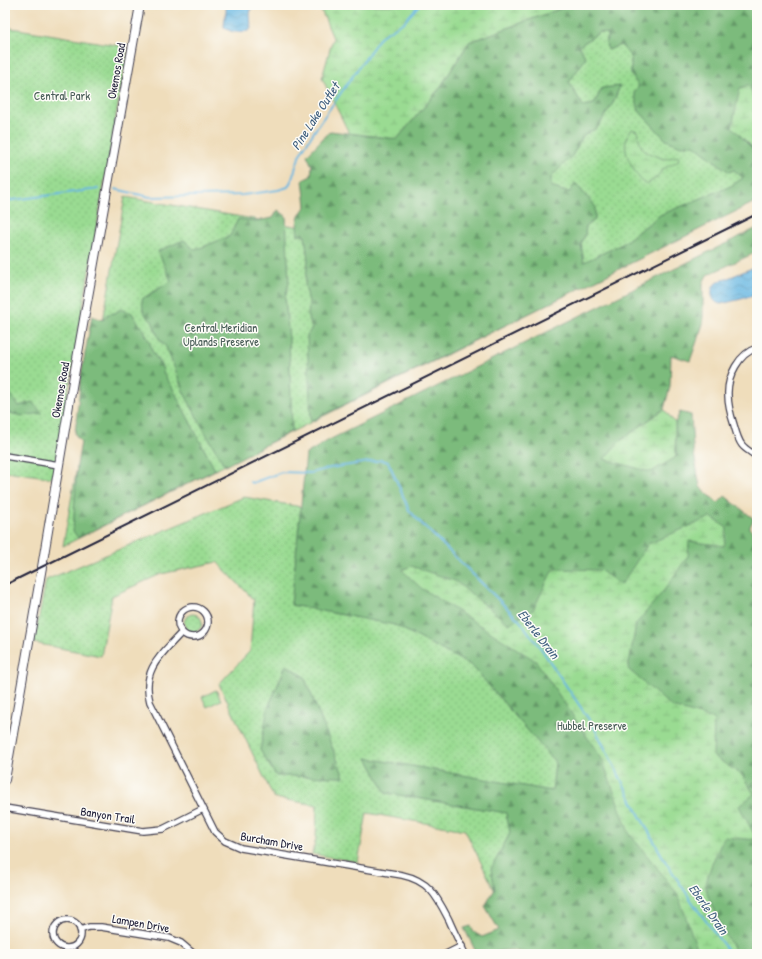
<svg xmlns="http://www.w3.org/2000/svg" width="762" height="959" font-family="'Patrick Hand',sans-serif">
	<defs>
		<pattern id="grass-dots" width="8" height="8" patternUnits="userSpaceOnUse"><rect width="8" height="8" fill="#9adb92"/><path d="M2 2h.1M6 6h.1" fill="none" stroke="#84bc7f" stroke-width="1.8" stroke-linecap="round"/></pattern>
		<pattern id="forest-firs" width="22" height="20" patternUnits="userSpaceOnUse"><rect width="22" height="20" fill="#7bbb7c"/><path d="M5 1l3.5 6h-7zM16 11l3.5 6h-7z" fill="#649867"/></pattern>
		<pattern id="wetland-marsh" width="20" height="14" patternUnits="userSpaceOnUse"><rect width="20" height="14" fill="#9adb92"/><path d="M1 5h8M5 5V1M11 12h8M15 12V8" fill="none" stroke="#84bc7f"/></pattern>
		<pattern id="water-waves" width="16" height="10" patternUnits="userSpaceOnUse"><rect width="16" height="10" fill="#67b7e2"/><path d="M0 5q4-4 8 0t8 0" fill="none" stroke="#5494b8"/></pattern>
	</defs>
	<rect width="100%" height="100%" fill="#fdfcf7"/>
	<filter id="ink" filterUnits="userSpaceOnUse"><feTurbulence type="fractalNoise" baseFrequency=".025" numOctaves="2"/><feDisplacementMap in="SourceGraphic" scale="8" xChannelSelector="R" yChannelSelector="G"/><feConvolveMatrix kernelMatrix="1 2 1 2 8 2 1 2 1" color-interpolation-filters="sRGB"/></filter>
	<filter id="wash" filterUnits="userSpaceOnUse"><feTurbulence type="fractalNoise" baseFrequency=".012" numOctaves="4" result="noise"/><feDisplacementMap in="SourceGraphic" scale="16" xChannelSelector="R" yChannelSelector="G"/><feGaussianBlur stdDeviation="0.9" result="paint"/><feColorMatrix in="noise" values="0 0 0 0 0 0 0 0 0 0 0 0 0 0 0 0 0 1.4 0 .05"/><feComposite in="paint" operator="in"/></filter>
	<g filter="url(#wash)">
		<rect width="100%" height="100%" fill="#efddbb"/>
		<path fill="url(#grass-dots)" stroke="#5e7e66" d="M575,5h182v195l-694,346 62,-349 403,69z
			M5,27l123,20 -75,431 -48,-7z
			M244,497l513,89v368h-212l-21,-4 -59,-120 -98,-17 -9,49 -46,-8 4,-15 1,-34 -43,-7 -55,-114 31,-33 4,-51 -37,-38 -56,12 -49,22 -11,60 -67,-13 12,-63z
			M184 623a9 9 0 1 1 18 0a9 9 0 1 1-18 0Z"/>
		<path fill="url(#forest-firs)" stroke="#4e6e5c" fill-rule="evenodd" d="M570,5h187v102l-8,-22 -8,3 -9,38 16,18 9,8v49l-446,220 -4,-86 5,-7 -4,-11 1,-15 -4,-17 3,-25 -3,-24 -7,-1c-2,-14 -1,-18 8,-29l-3,-26 8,-4 1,-10 -5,-11 23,-24 67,8 42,-50 30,-47zM600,32l8,2 -2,9 2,7 13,-5 10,12v18l8,11 -5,6 5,19 27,29 15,6 13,-1 35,27 5,-2 9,8 -12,8 -71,29 -38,29 -38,18 -3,-18 4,-9 1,-9 9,-6v-14l-20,-23 -5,9 -7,-1 -12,-4v-10l21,-21 11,-20 15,-9 15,-24 7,-17 -18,2 -8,16 -11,2 -14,-24 17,-24 -7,-12z
			M278,210l8,6 3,67 -4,15 4,41 3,92 -67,35 -19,-32 -24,-45 -5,-15 -11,-27 -7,-8 -7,-18 -5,-4 -4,-7 -1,-11 29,-18 -13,-30 26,-11 11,10 35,-14 8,-17 18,2 17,-3z
			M757,228v24l-50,23 -4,8v41l-13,37 -19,-6 -1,32 -6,22 -45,33 57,15 -1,-34 5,-11 11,3 2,33 7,39 18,16 7,-7 29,23 -5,9 8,9v417h-222l-25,-4 -33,4 -13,-26 7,-2 4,7 7,4 17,-7 -14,-24 10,-17 -4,-20 19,-36 -4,-20 -120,-20 -19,-35 185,33 3,-29 -83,-96 -77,-41 -104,-20 15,-151 23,-14z
			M121,309l11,4 7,11 4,4 7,15 2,8 10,16 2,8 7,10 44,85 -137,68 -5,-7 4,-66 4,-23 -6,-8 6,-59 11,-59 11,4 5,-6 7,-1z
			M9,392l10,14 13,-4 10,11 -19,3 -18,-4v-19z
			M286,665l18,11 40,101 -68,-1 -16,-26 8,-42z"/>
		<path fill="url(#wetland-marsh)" stroke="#5e7e66" d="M319,5h251l-101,37 -30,47 -42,50 -48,-6 -27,-55 11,-40z
			M749,85l8,22v45l-25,-25 8,-39z
			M632,129l5,2 4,15 5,6 18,7 15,-3 -1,5 -15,8 -7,9 -9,6c-6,-3 -7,-5 -11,-11 -8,-13 -17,-30 -4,-44z
			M664,409l11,14 1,34 -25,15 -47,-13 15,-17z
			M711,517l16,11 -3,18 -35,-5 -1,15 -23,33 -29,35 -8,45 44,38 42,12 -1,37 29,19 12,19 -15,12 18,34 -33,-3c-7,16 -16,32 -18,49 -1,10 24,57 30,68h-31l-8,-6 -20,-55 -48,-60 -27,-74 -66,-98 -115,-73 -19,-18 9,-4 44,15 54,43 24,-14 20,-41 47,1 21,15 27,-41z"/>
		<path fill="#9adb92" stroke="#5e7e66" d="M216,690l5,10 -14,7 -5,-10z"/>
		<path fill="url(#water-waves)" stroke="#446c8e" d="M226,5h26l-2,9 1,14 -2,3c-10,1 -17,3 -25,-4 0,-8 3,-14 2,-22z
			M757,266v29l-36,9c-10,-1 -12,-14 -5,-21z"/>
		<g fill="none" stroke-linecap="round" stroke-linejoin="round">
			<path stroke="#67b7e2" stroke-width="2" d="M115,189l35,8 93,-2 35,-5 10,-3 4,-8 8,-25 19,-30 62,-88 23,-14 15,-17
				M5,201l93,-12
				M250,482l2,1 30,-11 28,1 20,-5 52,-8 6,2 3,6 18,42 9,10 102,101 22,29 52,77 46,89 25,45 30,45 35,48"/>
		</g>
	</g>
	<g filter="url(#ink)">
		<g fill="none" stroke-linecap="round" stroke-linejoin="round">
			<defs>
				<path id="street" d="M757,348c-18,5 -30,29 -29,47 0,10 3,21 6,30 2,7 4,15 8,20 4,5 11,8 15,12
					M5,456l54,9
					M178 622a15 15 0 1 1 30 0a15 15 0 1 1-30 0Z
					M182,632c-20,22 -41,37 -32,70l65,130 10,9 16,7 161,27c28,6 35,22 47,45 5,12 11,23 16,34
					M5,808l138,23 20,-2 40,-20
					M53 934a14 14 0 1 1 28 0a14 14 0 1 1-28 0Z
					M80,930l9,-3h12l68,11 12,5 13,11
					M446,954l16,-8"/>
				<path id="secondary" d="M5,780l37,-213 31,-186 67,-376"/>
			</defs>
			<use href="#street" stroke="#413e4e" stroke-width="8"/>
			<use href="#secondary" stroke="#413e4e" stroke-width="10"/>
			<use href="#street" stroke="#fff" stroke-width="5.5"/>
			<use href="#secondary" stroke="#fff" stroke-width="8"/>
			<path stroke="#22223b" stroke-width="2" d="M5,585l752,-371"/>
		</g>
	</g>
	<g text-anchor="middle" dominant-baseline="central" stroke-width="3" stroke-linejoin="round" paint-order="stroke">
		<g font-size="12" fill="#22223b" stroke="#fdfcf7">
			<text transform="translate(116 71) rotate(-80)">Okemos Road</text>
			<text transform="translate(60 390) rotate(-80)">Okemos Road</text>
			<text transform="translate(108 815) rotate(9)">Banyon Trail</text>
			<text transform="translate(272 841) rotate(10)">Burcham Drive</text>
			<text transform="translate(141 923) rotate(10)">Lampen Drive</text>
		</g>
		<g font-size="12" fill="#465a55" stroke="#fdfcf7">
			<text x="62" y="95">Central Park</text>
			<text x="221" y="327">Central Meridian<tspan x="221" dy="14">Uplands Preserve</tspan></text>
			<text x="592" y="725">Hubbel Preserve</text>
		</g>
		<g font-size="13" font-style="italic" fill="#3e5e7e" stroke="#fdfcf7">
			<text transform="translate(315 116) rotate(-57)">Pine Lake Outlet</text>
			<text transform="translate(539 634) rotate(52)">Eberle Drain</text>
			<text transform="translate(709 909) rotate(55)">Eberle Drain</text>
		</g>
	</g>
	<rect width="762" height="959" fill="none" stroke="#fdfcf7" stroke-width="20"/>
</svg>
